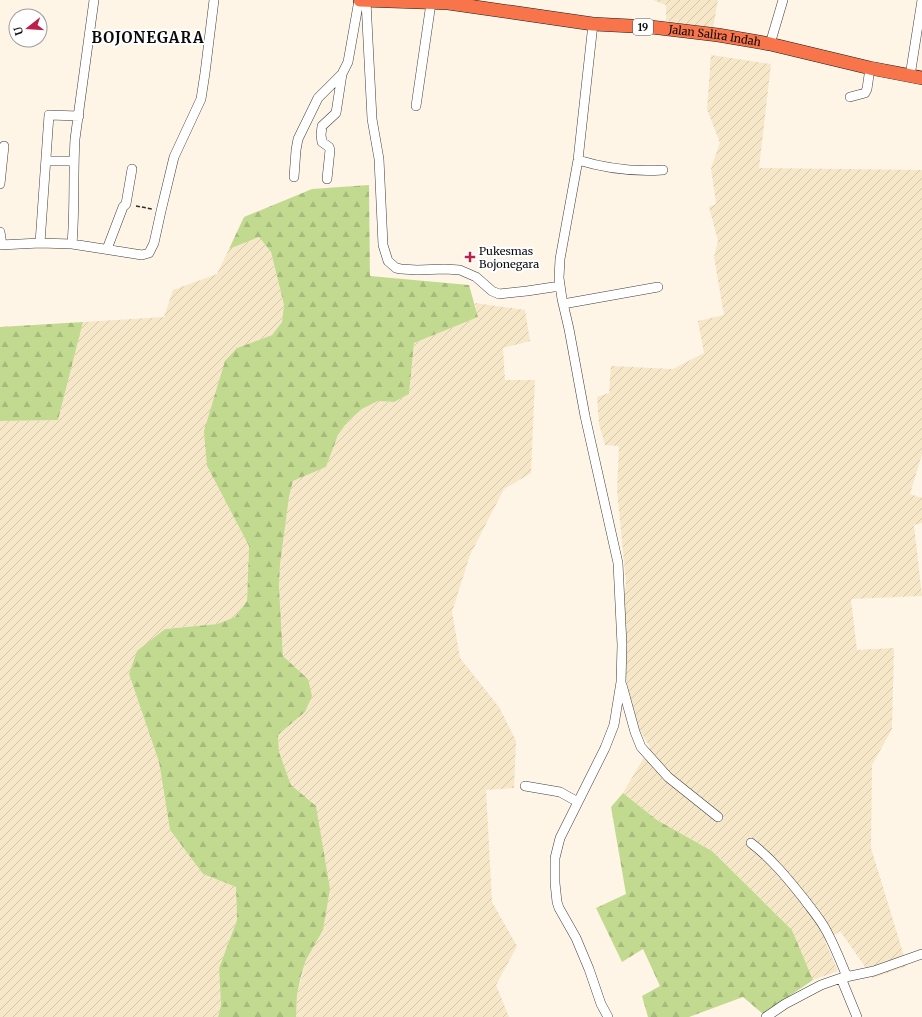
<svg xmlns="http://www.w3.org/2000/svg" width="922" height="1017" font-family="Merriweather,serif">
	<defs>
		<pattern id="farmland-furrows" width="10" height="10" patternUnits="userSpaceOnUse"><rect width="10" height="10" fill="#f5e7c8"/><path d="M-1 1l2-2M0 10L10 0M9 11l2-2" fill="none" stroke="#d1c5aa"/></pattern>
		<pattern id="forest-firs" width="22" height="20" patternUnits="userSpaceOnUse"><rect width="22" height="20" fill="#c2da90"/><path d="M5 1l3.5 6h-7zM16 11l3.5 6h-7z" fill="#a5ba7b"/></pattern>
	</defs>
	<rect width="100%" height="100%" fill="#fff5e7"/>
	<path fill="url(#farmland-furrows)" d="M653,0h65l-5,28 -47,-7v-16z
		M711,55l60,9 -12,104 163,2v284l-12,40 12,4v25l-8,2 8,71 -71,3 6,51 37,-2 -2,81 -20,36 -1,83 36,118 -34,12 -33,-47 -15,10 13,30 -25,9 -21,-50 -80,-79 -55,-31 -34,-27 27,-46 -14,-23 -12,-53 -2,-45 4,-44 -9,-92 2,-44 -14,-1 -6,-21 -2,-27 12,-4 2,-27 62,3 31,-16 -6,-32 26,-6 -10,-58 4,-16 -9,-34 7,-3 -5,-36 9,-25 -13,-34z
		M259,237l12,15 13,53 -2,17 -10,13 -35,13 -30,118 42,80 -2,55 -12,16 -18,7 -52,5 -36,45 30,88 11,68 33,44 33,13 1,33 -18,48 2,37 -3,12h-218v-596l58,-1 25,-98 81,-5 9,-27 44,-16 12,-25z
		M475,303l50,7 5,31 -27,7 2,32h30l-4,93 -27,16 -34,66 -18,57 8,46 39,49 17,34 -2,47 -28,2 6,112 25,44 -21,39 13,32h-213l1,-22 9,-35 17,-30 -7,-124 -25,-21 -12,-33 -1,-17 27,-23 3,-33 -25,-23 -4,-69 1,-22 9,-68 4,-16 33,-14 12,-32 10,-14 14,-12 16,-8 16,1 15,-8 5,-51 64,-26z"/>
	<path fill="url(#forest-firs)" d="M369,185l1,91 99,9 9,32 -64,26 -5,51 -15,8 -16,-1 -16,8 -14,12 -10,14 -12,32 -33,14 -4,16 -9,68 -1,22 4,69 25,23 4,17 -7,16 -27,23 1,17 12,33 25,21 14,83 -7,41 -17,30 -5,16 -4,19 -1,22h-78l3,-12 -2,-37 18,-48 -1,-33 -33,-13 -33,-44 -11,-68 -30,-88 8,-23 28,-22 52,-5 18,-7 12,-16 2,-55 -42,-80 -3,-35 21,-70 12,-13 35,-13 10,-13 2,-17 -13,-53 -12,-15 -30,12 15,-32 68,-28z
		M83,322l-25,98 -58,1v-94z
		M623,793l34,27 55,31 80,79 21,50 -50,34 -20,-17 -54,20h-41l-6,-21 18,-10 -17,-37 -21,13 -26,-54 30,-14 -15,-87z"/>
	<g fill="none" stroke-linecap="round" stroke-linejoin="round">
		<defs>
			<path id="minor" d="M366,1l6,118 7,40 4,86 5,16 8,7 5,1 16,1 28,-1 15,1 16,7 16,14 7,3 28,-3 33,-5
				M593,24l-15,136 -18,99 -1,19 3,21 7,30 16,87 33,147 4,82 -1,37 -7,43 -9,23 -45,90 -5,20v25l2,19 2,6 17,30 13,31 12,35 7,13
				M770,44l13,-44
				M910,76l12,-76
				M850,97l15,-4 2,-4 3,-21
				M416,106l15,-103
				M578,160c29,9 54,12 85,10
				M46,161h28
				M294,177l2,-27 2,-11 20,-41 24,-24
				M327,179l3,-29 -1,-3 -7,-5 -1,-7 1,-9 14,-13 6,-39 6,-12 11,-62
				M0,184l4,-38
				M0,232l2,13
				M40,243l9,-128 30,1
				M72,244c3,-35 1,-70 3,-105l19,-139
				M0,245l40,-2 32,1 70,11 7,-2 5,-10 7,-32 13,-54 27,-58 4,-26 9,-73
				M107,249l16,-42 3,-3 6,-35
				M563,304l95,-17
				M622,685l13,47 6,15 27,30 50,40
				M525,786l35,6 18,10
				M751,843c21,16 37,36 53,56 8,11 17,21 23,33 8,15 14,30 20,45
				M841,978l16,39
				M766,1017l19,-13 36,-19 20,-7 33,-7 48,-17"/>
			<g id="highway">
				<path id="s1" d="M360,0l88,3 145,21 58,3 67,8 52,9 100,24 52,10"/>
			</g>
		</defs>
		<use href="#minor" stroke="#3d3d3d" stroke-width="10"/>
		<use href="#highway" stroke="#1b1b1b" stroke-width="14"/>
		<path stroke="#2c2c2c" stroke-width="1.5" stroke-dasharray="4 2" stroke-linecap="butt" d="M136,206l16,3"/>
		<use href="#minor" stroke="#fff" stroke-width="9"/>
		<use href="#highway" stroke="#f8754c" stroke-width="13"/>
	</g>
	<path fill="#bc214a" stroke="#fff" stroke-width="1.5" d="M468 251h4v4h4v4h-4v4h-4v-4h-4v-4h4z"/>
	<g text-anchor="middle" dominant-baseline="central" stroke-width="4" stroke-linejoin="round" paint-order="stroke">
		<rect fill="#fff" stroke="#545454" stroke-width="1" x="633" y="19" width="20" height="16" rx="3"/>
		<g font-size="10" font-weight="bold" fill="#0a0a0a">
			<text x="643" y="27">19</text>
		</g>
		<g font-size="11" fill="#0a0a0a" stroke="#fff">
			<text stroke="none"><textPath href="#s1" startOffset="357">Jalan Salira Indah</textPath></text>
		</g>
		<g font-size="11" fill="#0a0a0a" stroke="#fff" text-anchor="start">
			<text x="479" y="251">Pukesmas<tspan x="479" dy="13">Bojonegara</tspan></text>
		</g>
		<g font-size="15" font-weight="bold" letter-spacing="1" fill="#0a0a0a" stroke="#fff">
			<text x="148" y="37">BOJONEGARA</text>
		</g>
	</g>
	<g transform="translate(28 28) rotate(253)"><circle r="19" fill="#ffffff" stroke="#9d9d9d"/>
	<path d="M0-3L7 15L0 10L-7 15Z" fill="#bc214a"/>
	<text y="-6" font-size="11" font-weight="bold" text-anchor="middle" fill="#0a0a0a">U</text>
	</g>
</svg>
